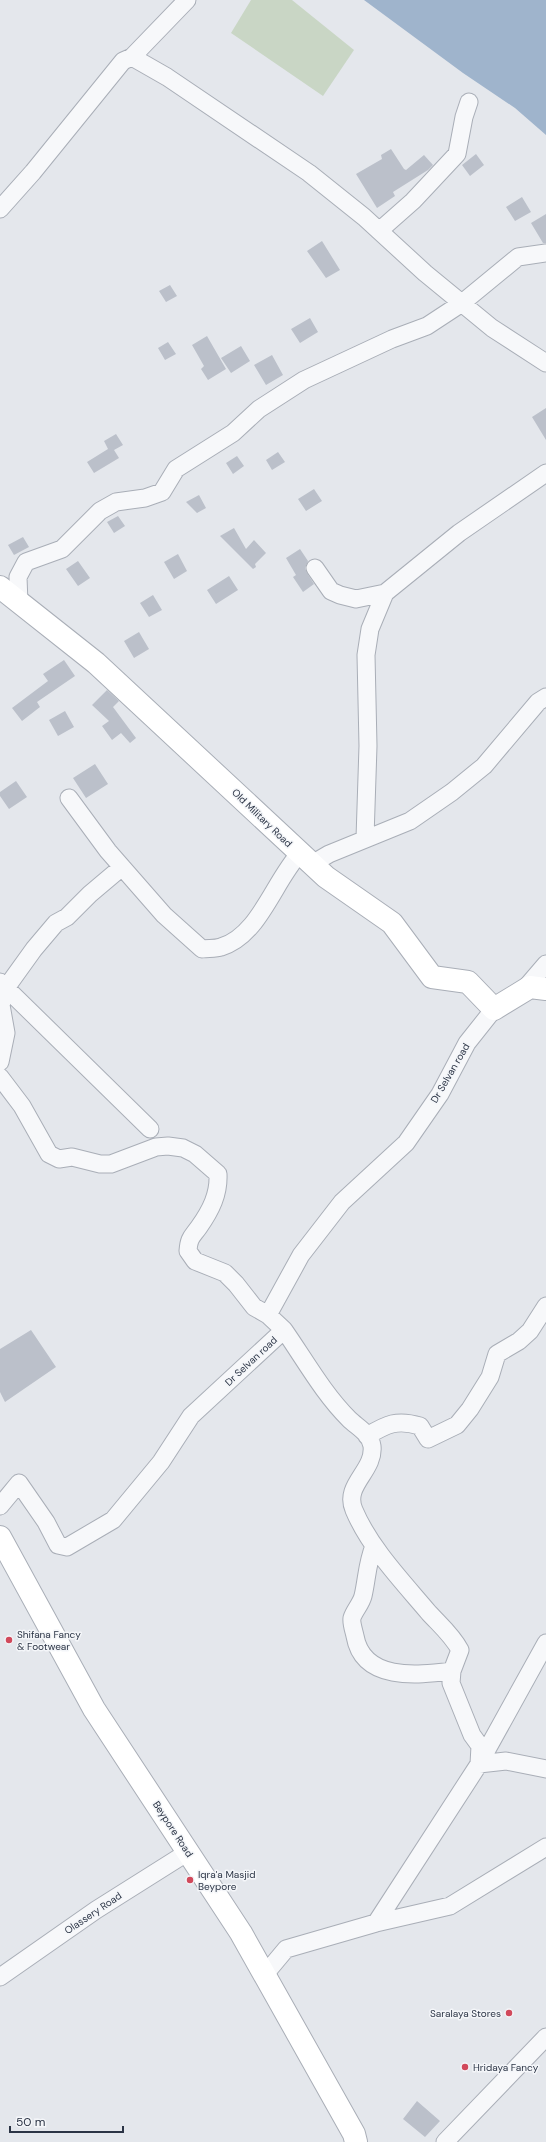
<svg xmlns="http://www.w3.org/2000/svg" width="546" height="2142" font-family="'DM Sans',sans-serif">
	<rect width="100%" height="100%" fill="#e4e7ec"/>
	<path fill="#c9d6c5" d="M251,0h41l62,50 -31,46 -92,-63z"/>
	<path fill="#9fb4cc" d="M364,0h182v135l-31,-27 -52,-35z"/>
	<path fill="#bbc0ca" d="M391,149l13,20 2,1 18,-15 9,10 -5,5 -35,22 2,4 -18,12 -21,-34 26,-15 -1,-4z
		M476,154l8,11 -14,11 -8,-11z
		M522,197l9,15 -16,9 -9,-14z
		M546,214v29h-3l-12,-20z
		M322,241l18,29 -14,8 -19,-27z
		M170,285l7,11 -11,6 -7,-11z
		M310,318l8,14 -18,11 -9,-14z
		M207,336l19,33 -18,11 -7,-11 3,-3 -12,-21z
		M168,342l8,12 -11,6 -7,-12z
		M241,346l9,15 -19,12 -10,-15z
		M272,355l11,20 -17,10 -12,-20z
		M546,408v32l-14,-23z
		M116,434l7,11 -9,5 5,8 -25,15 -7,-11 21,-13 -4,-8z
		M278,452l7,10 -13,8 -6,-10z
		M237,456l7,10 -11,8 -7,-11z
		M314,489l8,12 -16,10 -8,-12z
		M199,495l7,13 -9,5 -11,-11z
		M118,516l7,10 -11,7 -7,-11z
		M234,528l12,21 8,-9 12,13 -11,11 1,3 -3,2 -33,-33z
		M23,537l6,10 -15,8 -6,-10z
		M300,549l8,12 -3,7 2,5 7,11 -11,8 -10,-15 3,-2 -10,-17z
		M178,554l9,17 -13,8 -10,-17z
		M78,561l12,17 -12,8 -12,-17z
		M229,576l9,14 -22,14 -9,-14z
		M153,595l9,15 -13,7 -9,-14z
		M139,632l10,17 -15,9 -10,-17z
		M64,660l11,16 -38,26 3,5 -18,14 -10,-13 36,-27 -5,-7z
		M107,690l12,11 -6,6 23,31 -6,5 -9,-10 -9,7 -10,-14 7,-5 -17,-16z
		M65,711l9,16 -16,9 -9,-16z
		M95,764l13,20 -22,14 -13,-20z
		M16,781l11,16 -18,12 -9,-13v-4z
		M31,1330l25,37 -51,35 -5,-10v-43z
		M417,2101l23,20 -15,16 -22,-18z"/>
	<g fill="none" stroke-linecap="round" stroke-linejoin="round">
		<defs>
			<path id="minor" d="M132,57l55,-57
				M0,209l33,-37 90,-111 9,-4 35,20 142,96 55,44 61,56 67,55 54,35
				M379,231l34,-30 44,-47 7,-37 5,-15
				M315,568l16,23 9,4 16,4 29,-6 74,-60 87,-60
				M19,603l-1,-26 8,-15 36,-13 38,-38 16,-9 29,-4 17,-6 14,-23 57,-36 26,-24 45,-29 88,-41 35,-13 35,-23 56,-46 28,-4
				M69,798l39,53 56,64 38,34c6,-1 13,0 19,-2 38,-11 53,-66 79,-94
				M365,838l3,-92 -2,-91 4,-26 15,-36
				M312,864l17,-10 81,-33 42,-29 32,-26 54,-64 8,-5
				M0,982l150,147
				M522,992l24,-28
				M0,1062l6,-29 -5,-28 5,-17 28,-39 22,-26 11,-6 23,-23 32,-27
				M0,1077l22,29 27,48 10,5 13,-2 28,7h11l45,-17 12,-1 15,2 12,6 23,20c1,20 -7,36 -19,53 -7,10 -10,10 -11,24l7,10 30,12 11,11 18,23 14,8
				M284,1330c21,30 39,63 65,89 8,8 21,14 23,27 3,25 -29,39 -18,64 16,38 49,72 75,103 11,12 23,22 31,37l-8,21 -1,12 21,52 8,11 -1,18 27,-3 40,8
				M367,1436c20,-12 30,-17 53,-10l8,13 29,-14 13,-16 20,-32 7,-23 22,-13 11,-10 16,-25
				M0,1506l19,-23 27,39 12,23 9,2 46,-27 48,-58 30,-46 93,-86 -16,-15 33,-60 41,-53 64,-59 34,-49 27,-51 27,-34
				M374,1546c-7,17 -7,33 -11,50 -2,8 -9,15 -11,22 -1,5 2,13 3,18 8,46 63,39 97,35
				M376,1923l103,-159 67,-121
				M0,1977l96,-67 92,-58
				M271,1986l-5,-13 20,-24 90,-26 74,-17 96,-59
				M445,2142l101,-105"/>
			<path id="secondary" d="M0,587l96,76 230,214 66,46 40,54 36,5 26,27 36,-22 16,2
				M0,1537l94,172 147,224 113,201 2,8"/>
		</defs>
		<use href="#minor" stroke="#a9aeb7" stroke-width="19"/>
		<use href="#secondary" stroke="#a9aeb7" stroke-width="24"/>
		<use href="#minor" stroke="#f7f8fa" stroke-width="17"/>
		<use href="#secondary" stroke="#fff" stroke-width="22"/>
	</g>
	<g fill="#d1495b" stroke="#f4f6f9" stroke-width="1.5">
		<circle cx="9" cy="1640" r="4"/>
		<circle cx="190" cy="1880" r="4"/>
		<circle cx="509" cy="2013" r="4"/>
		<circle cx="465" cy="2067" r="4"/>
	</g>
	<g text-anchor="middle" dominant-baseline="central" stroke-width="3" stroke-linejoin="round" paint-order="stroke">
		<g font-size="10" fill="#2b3445" stroke="#f4f6f9">
			<text transform="translate(262 818) rotate(44)">Old Military Road</text>
			<text transform="translate(450 1073) rotate(-60)">Dr Selvan road</text>
			<text transform="translate(251 1361) rotate(-43)">Dr Selvan road</text>
			<text transform="translate(173 1829) rotate(57)">Beypore Road</text>
			<text transform="translate(93 1913) rotate(-34)">Olassery Road</text>
		</g>
		<g font-size="10" fill="#2b3445" stroke="#f4f6f9" text-anchor="start">
			<text x="17" y="1634">Shifana Fancy<tspan x="17" dy="12">&amp; Footwear</tspan></text>
			<text x="198" y="1874">Iqra'a Masjid<tspan x="198" dy="12">Beypore</tspan></text>
			<text x="501" y="2013" text-anchor="end">Saralaya Stores</text>
			<text x="473" y="2067">Hridaya Fancy</text>
		</g>
	</g>
	<path d="M10 2126v6h113v-6" fill="none" stroke="#2b3445" stroke-width="2"/>
	<text x="16" y="2126" font-size="12" fill="#2b3445" stroke="#f4f6f9" stroke-width="3" paint-order="stroke">50 m</text>
</svg>
